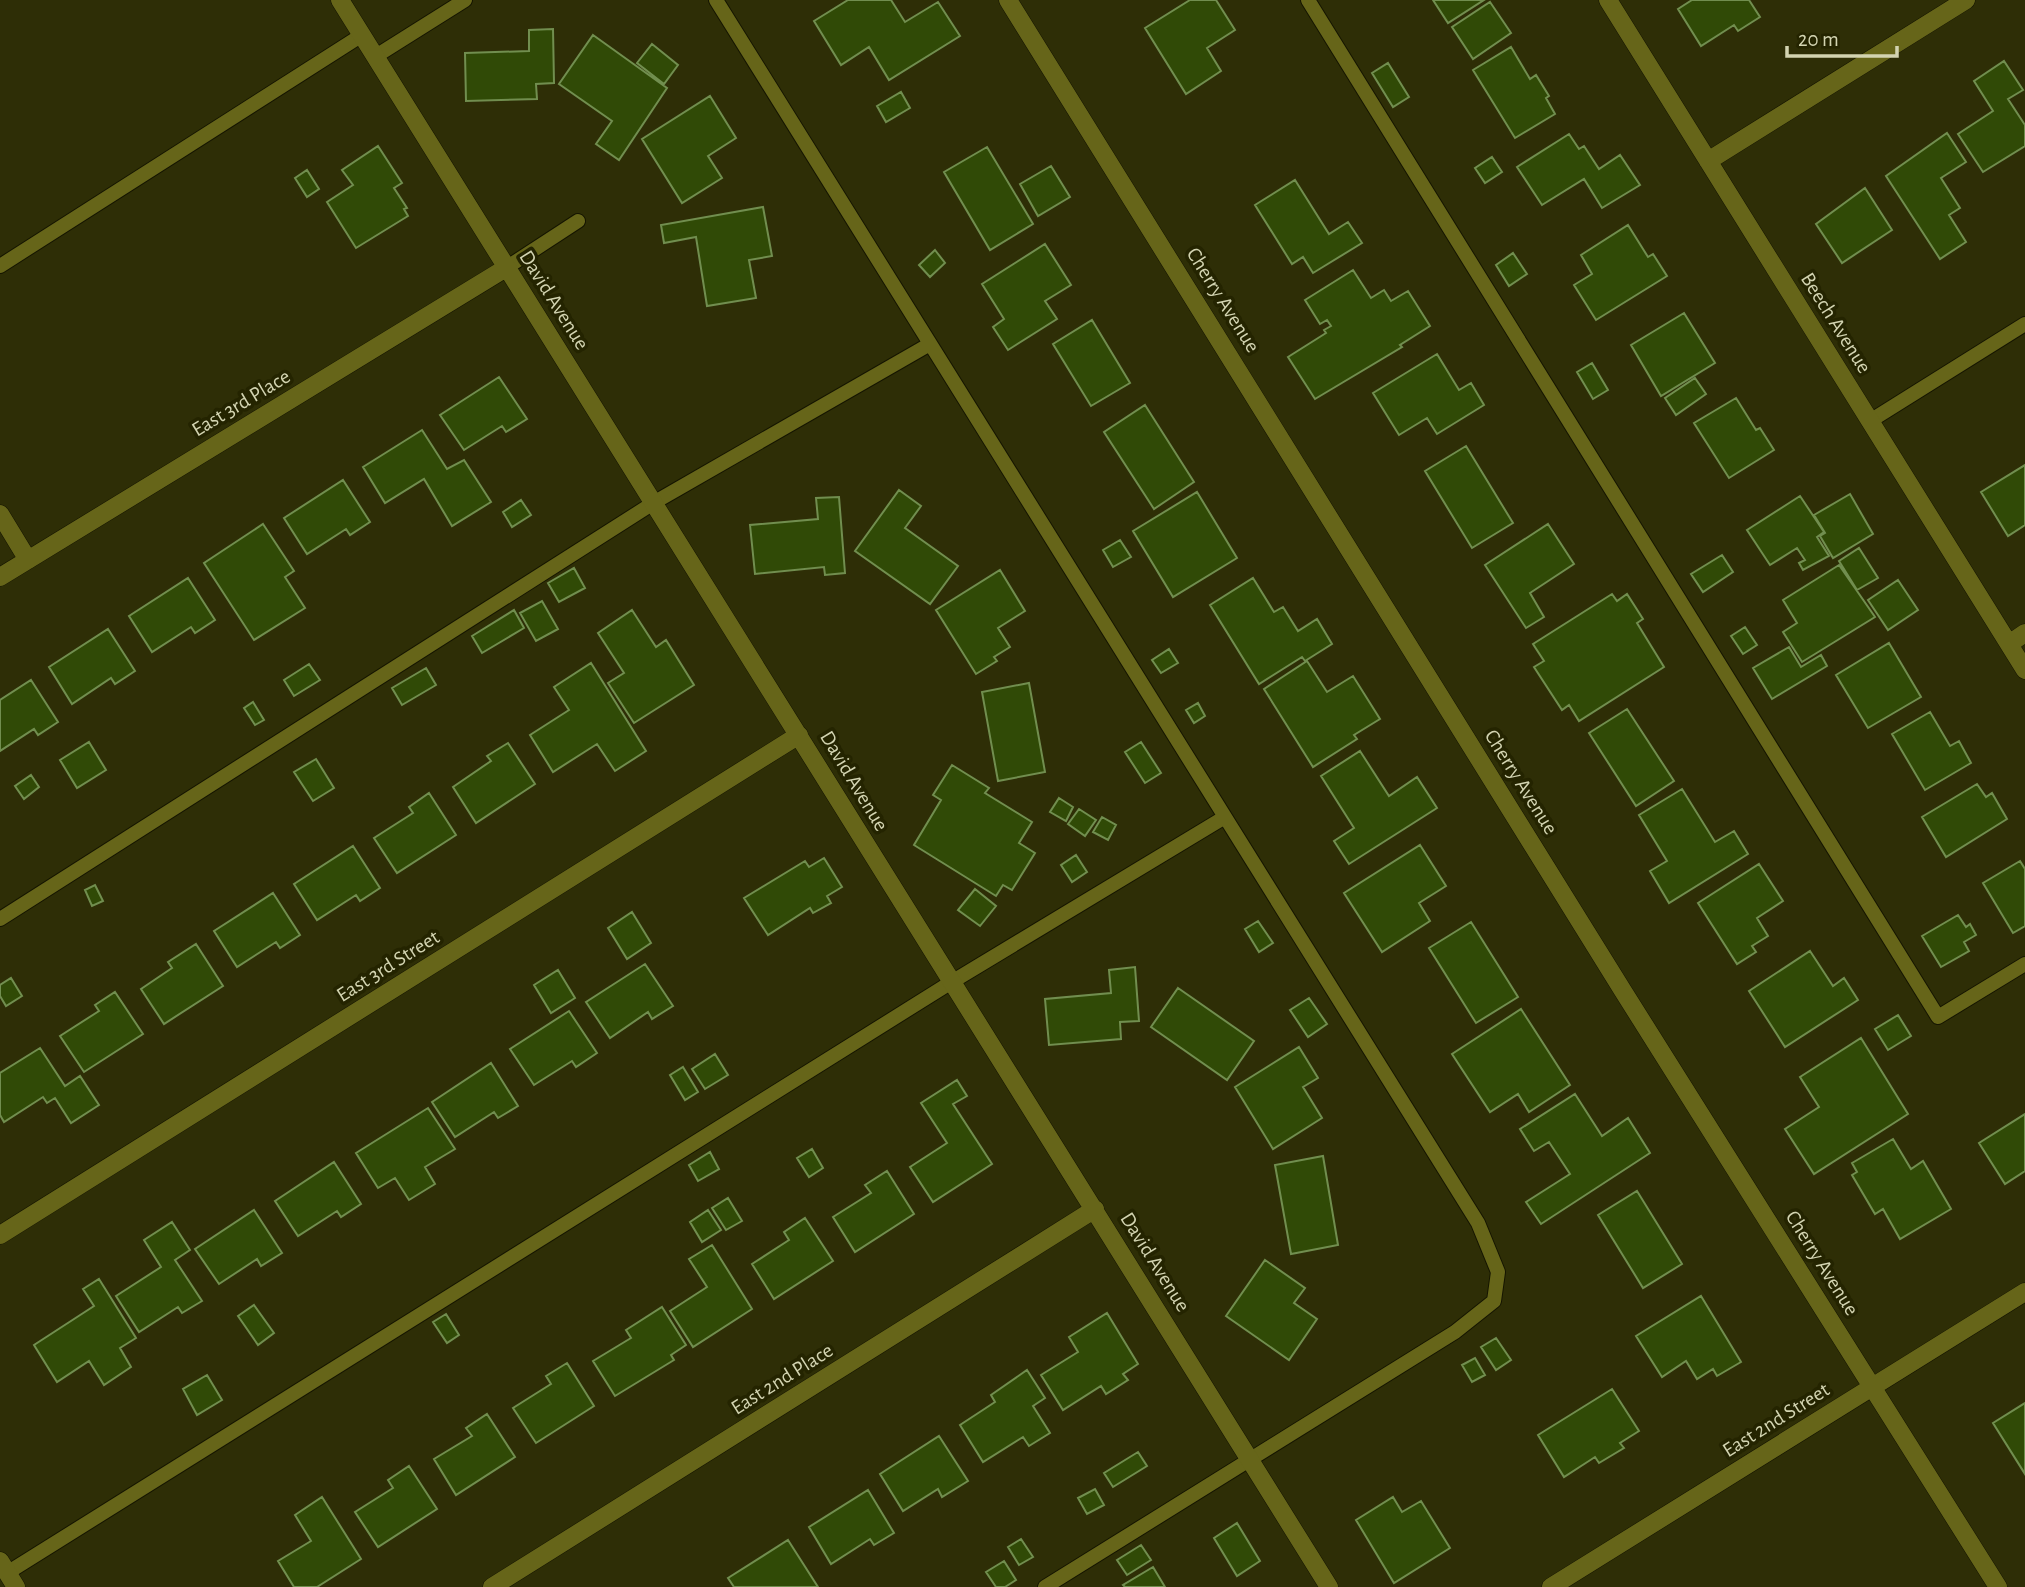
<svg xmlns="http://www.w3.org/2000/svg" width="2025" height="1587" font-family="'Alegreya Sans',sans-serif">
	<rect width="100%" height="100%" fill="#2e2e06"/>
	<path fill="#304a06" stroke="#718e4f" stroke-width="2" d="M848,0h43l14,22 33,-20 22,34 -71,44 -20,-33 -28,18 -27,-44z
		M1190,0h26l19,30 -28,18 14,23 -35,23 -41,-66z
		M1433,0h51l-36,23z
		M1692,0h57l11,17 -22,14 -4,-6 -33,21 -23,-37z
		M1490,2l21,31 -38,26 -21,-32z
		M553,29l1,54 -18,1 1,15 -71,2 -1,-48 64,-2v-21z
		M593,35l74,53 -48,72 -23,-16 16,-23 -53,-37z
		M652,44l26,21 -14,19 -27,-21z
		M1511,47l19,32 6,-4 13,21 -3,2 9,16 -40,24 -42,-68z
		M2004,61l19,29 -15,9 17,26v21l-42,26 -25,-38 35,-23 -19,-30z
		M1388,63l21,34 -16,10 -21,-34z
		M901,92l9,16 -24,14 -9,-16z
		M710,96l26,42 -28,18 14,22 -40,25 -40,-64z
		M1947,133l19,29 -25,16 19,30 -11,7 17,27 -26,17 -54,-83z
		M1569,134l10,15 5,-3 15,23 21,-14 20,30 -38,23 -18,-29 -42,26 -25,-38z
		M378,146l24,37 -8,5 13,20 -3,1 4,7 -52,32 -29,-46 26,-17 -11,-15z
		M987,147l46,77 -43,26 -46,-78z
		M1492,157l10,15 -17,11 -10,-15z
		M1051,166l19,31 -32,19 -18,-32z
		M307,170l12,19 -12,8 -12,-19z
		M1295,180l34,54 19,-12 14,21 -49,30 -10,-16 -11,7 -37,-59z
		M1865,188l27,42 -50,33 -26,-39z
		M763,207l9,49 -23,4 7,38 -49,8 -11,-69 -32,6 -3,-18z
		M1628,225l20,32 5,-3 14,22 -71,44 -22,-35 18,-11 -11,-19z
		M1045,244l26,41 -26,16 12,18 -49,31 -15,-23 11,-8 -22,-35z
		M935,250l10,13 -15,14 -11,-12z
		M1513,253l14,21 -18,12 -13,-21z
		M1353,270l18,28 13,-8 7,11 17,-10 22,35 -30,19 2,2 -87,52 -27,-42 38,-24 -2,-3 7,-4 -4,-6 -7,4 -15,-24z
		M1684,313l31,50 -54,33 -30,-51z
		M1092,320l38,63 -39,23 -38,-62z
		M1437,354l22,36 12,-7 13,22 -47,29 -10,-16 -28,17 -26,-42z
		M1592,363l16,27 -15,9 -16,-27z
		M499,377l28,42 -21,13 -4,-6 -38,24 -24,-35z
		M1695,378l11,16 -30,21 -11,-17z
		M1736,398l20,32 4,-2 14,22 -45,28 -35,-55z
		M1145,405l49,77 -40,27 -50,-77z
		M422,430l25,39 17,-9 27,42 -39,24 -28,-47 -39,24 -22,-36z
		M1466,446l47,77 -41,25 -47,-77z
		M2025,465v60l-17,11 -27,-44z
		M343,480l27,42 -20,13 -4,-6 -39,25 -23,-36z
		M899,490l22,16 -16,22 53,38 -28,38 -75,-53z
		M1197,492l40,66 -64,39 -40,-66z
		M1850,494l23,40 -40,24 -13,-22 5,-3 -11,-18z
		M1800,496l24,36 -7,5 12,19 -26,14 -4,-7 6,-3 -8,-12 -27,17 -23,-35z
		M839,497l6,76 -20,2 -1,-8 -69,7 -5,-49 68,-6 -2,-21z
		M521,500l10,15 -19,12 -9,-15z
		M263,524l31,47 -9,6 20,31 -51,32 -50,-77z
		M1548,524l26,40 -44,29 14,24 -18,11 -41,-63z
		M1120,540l11,17 -18,10 -10,-17z
		M1859,548l19,30 -21,12 -18,-29z
		M1722,555l11,17 -30,20 -12,-18z
		M1839,565l36,52 -73,45 -19,-30 14,-9 -14,-23z
		M574,568l11,20 -26,14 -11,-19z
		M1000,570l25,41 -27,17 12,19 -16,10 3,4 -21,13 -40,-64z
		M188,578l27,42 -20,13 -4,-6 -39,25 -23,-36z
		M1253,578l21,34 9,-5 15,24 19,-12 15,25 -27,17 -3,-4 -43,27 -49,-79z
		M1898,580l20,30 -30,20 -20,-30z
		M1612,594l5,7 10,-7 16,25 -6,4 27,44 -85,54 -10,-16 -7,5 -28,-43 10,-6 -11,-17z
		M542,601l16,28 -22,12 -16,-28z
		M514,610l10,18 -42,25 -10,-17z
		M632,610l24,37 10,-7 28,45 -60,38 -26,-40 16,-10 -26,-40z
		M1745,627l12,18 -14,9 -12,-18z
		M108,629l27,42 -20,13 -4,-6 -39,26 -23,-37z
		M1889,643l32,54 -53,31 -32,-53z
		M1789,647l12,20 20,-12 6,11 -55,33 -19,-31z
		M1169,649l9,14 -17,10 -9,-13z
		M1307,661l20,31 26,-16 27,43 -26,16 3,4 -44,28 -49,-78z
		M591,663l55,88 -31,20 -18,-27 -44,28 -23,-37 39,-25 -15,-23z
		M309,664l11,16 -26,16 -10,-16z
		M426,668l10,17 -34,20 -10,-17z
		M31,680l27,42 -20,13 -4,-6 -34,22v-51z
		M1029,683l16,89 -47,9 -16,-89z
		M253,702l11,18 -9,5 -11,-17z
		M1198,703l7,13 -11,7 -8,-13z
		M1627,709l47,72 -38,25 -47,-73z
		M1930,712l20,34 9,-5 12,22 -46,27 -33,-56z
		M89,742l17,28 -29,18 -17,-28z
		M1141,742l20,31 -16,10 -20,-31z
		M508,743l27,41 -59,39 -23,-36 38,-26 -4,-5z
		M1360,751l29,45 28,-19 20,31 -88,56 -15,-23 20,-13 -33,-52z
		M316,759l18,29 -21,13 -19,-29z
		M952,765l37,23 -4,5 47,29 -13,21 16,10 -23,37 -9,-5 -7,11 -82,-51 27,-45 -8,-5z
		M31,775l8,12 -15,12 -9,-13z
		M1977,784l9,13 6,-4 15,26 -61,38 -24,-40z
		M1682,789l33,53 19,-11 14,23 -79,49 -19,-32 17,-10 -28,-46z
		M429,793l27,42 -59,38 -23,-35 39,-25 -4,-6z
		M1059,798l14,9 -7,14 -16,-9z
		M1079,809l17,11 -11,16 -17,-12z
		M1102,817l14,8 -8,15 -15,-8z
		M1420,845l26,41 -27,17 11,18 -48,31 -38,-59z
		M353,846l27,42 -20,13 -4,-6 -39,25 -23,-36z
		M1076,855l11,17 -15,10 -11,-17z
		M824,858l18,29 -15,9 4,7 -18,10 -3,-5 -42,27 -24,-37 61,-37 4,6z
		M2020,861l5,8v57l-12,7 -30,-50z
		M1759,864l24,37 -26,17 11,18 -16,10 4,6 -19,12 -39,-61z
		M95,885l8,16 -11,5 -7,-16z
		M975,889l21,17 -16,20 -22,-16z
		M273,893l27,42 -20,13 -4,-6 -39,25 -23,-36z
		M632,912l19,31 -24,16 -19,-31z
		M1958,915l8,12 4,-3 6,11 -12,7 5,9 -28,16 -19,-31z
		M1258,921l15,22 -14,9 -14,-23z
		M1471,922l47,75 -42,26 -47,-75z
		M196,944l27,42 -59,38 -23,-35 31,-21 -4,-6z
		M1810,951l23,35 11,-8 14,22 -73,47 -36,-56z
		M645,964l28,42 -21,13 -4,-7 -38,26 -24,-36z
		M1135,967l4,54 -19,1 1,17 -72,6 -4,-46 66,-6 -2,-23z
		M558,970l17,28 -24,15 -17,-28z
		M11,978l11,18 -16,10 -6,-10v-11z
		M1178,988l76,53 -27,39 -76,-53z
		M115,992l28,42 -59,38 -24,-36 39,-25 -4,-6z
		M1309,998l18,26 -19,13 -18,-27z
		M1521,1009l49,76 -41,27 -11,-18 -28,18 -38,-58z
		M569,1011l28,42 -21,14 -4,-6 -38,24 -24,-36z
		M1898,1015l13,21 -23,14 -13,-21z
		M1861,1038l47,76 -94,60 -29,-45 34,-22 -19,-30z
		M1299,1047l19,31 -15,9 19,31 -49,31 -38,-62z
		M40,1048l25,38 15,-10 19,29 -28,18 -16,-25 -8,5 -4,-6 -39,25 -4,-7v-42z
		M715,1054l13,21 -23,14 -13,-20z
		M491,1063l27,43 -20,12 -4,-6 -39,25 -23,-35z
		M683,1067l15,25 -13,8 -15,-25z
		M957,1080l10,16 -14,8 39,60 -59,38 -23,-35 37,-24 -26,-40z
		M1575,1094l27,42 26,-18 22,35 -109,71 -15,-22 44,-28 -21,-32 -15,9 -14,-22z
		M428,1108l27,41 -30,18 10,17 -26,16 -14,-22 -17,10 -22,-35z
		M2025,1114v57l-20,13 -26,-41z
		M1893,1139l18,30 12,-8 28,48 -51,30 -17,-30 -8,5 -23,-39 5,-3 -5,-9z
		M812,1149l11,19 -14,9 -12,-19z
		M710,1152l9,17 -21,12 -9,-16z
		M1323,1156l15,89 -47,9 -16,-89z
		M334,1162l27,42 -20,13 -4,-6 -39,25 -23,-35z
		M887,1171l27,43 -59,38 -22,-35 38,-24 -6,-8z
		M1637,1191l45,73 -39,24 -45,-73z
		M728,1198l14,23 -16,9 -14,-22z
		M254,1210l28,43 -21,13 -4,-7 -38,25 -24,-35z
		M708,1210l13,20 -19,12 -12,-20z
		M805,1218l28,43 -59,38 -22,-35 37,-24 -5,-8z
		M172,1222l18,28 -15,10 27,41 -20,12 -4,-6 -39,25 -23,-36 45,-29 -17,-27z
		M712,1245l40,64 -59,38 -23,-36 37,-24 -18,-28z
		M1265,1260l40,28 -11,15 23,16 -28,41 -63,-44z
		M99,1279l37,59 -16,10 11,19 -27,18 -15,-24 -32,21 -23,-37 60,-39 -11,-17z
		M1701,1296l40,66 -24,14 -4,-7 -16,10 -11,-18 -24,16 -26,-41z
		M254,1305l20,28 -16,12 -20,-29z
		M662,1307l24,38 -15,10 3,5 -59,36 -22,-35 38,-23 -5,-8z
		M1107,1313l31,51 -15,10 5,6 -22,14 -5,-8 -38,24 -22,-35 37,-23 -9,-15z
		M446,1314l13,21 -12,8 -14,-21z
		M1496,1338l15,22 -15,10 -15,-23z
		M1475,1358l10,17 -13,7 -10,-17z
		M567,1363l27,43 -58,37 -23,-35 38,-24 -5,-8z
		M1027,1370l18,28 -12,8 17,27 -21,13 -6,-9 -40,25 -23,-37 35,-23 -4,-7z
		M207,1375l15,25 -25,15 -14,-26z
		M1612,1389l27,42 -19,12 4,5 -25,15 -4,-6 -31,20 -26,-42z
		M2025,1403v71l-32,-51z
		M487,1414l28,43 -59,38 -22,-36 38,-23 -6,-8z
		M939,1436l29,45 -26,16 -4,-8 -35,22 -23,-37z
		M1138,1452l9,14 -34,21 -9,-14z
		M409,1466l28,43 -59,38 -23,-35 38,-24 -5,-8z
		M1095,1489l9,16 -17,9 -9,-16z
		M868,1490l26,43 -20,12 -4,-6 -39,25 -22,-37z
		M322,1497l39,62 -44,28h-23l-16,-26 33,-20 -16,-26z
		M1393,1497l9,15 19,-11 29,47 -56,35 -38,-63z
		M1237,1523l23,38 -23,15 -23,-38z
		M1021,1539l12,18 -14,8 -11,-18z
		M788,1540l30,47h-84l-6,-9z
		M1141,1545l10,15 -24,15 -10,-15z
		M1004,1561l12,19 -11,7h-9l-10,-15z
		M1153,1567l12,20h-40l-2,-2z"/>
	<g fill="none" stroke-linecap="round" stroke-linejoin="round">
		<defs>
			<path id="service" d="M716,0l762,1223 20,49 -4,29 -39,31 -410,255
				M1308,0l630,1017 87,-53
				M376,56l89,-56
				M0,266l362,-231
				M506,268l72,-47
				M1870,421l155,-97
				M0,919l655,-417 275,-158
				M7,1573l943,-590 275,-166"/>
			<path id="minor" d="M340,0l989,1587
				M1008,0l615,991 375,596
				M1608,0l417,670
				M1708,161l258,-161
				M0,514l28,46
				M0,577l506,-309
				M2009,644l16,-11
				M0,1235l799,-500
				M0,1561l16,26
				M492,1587l603,-378
				M1551,1587l474,-295"/>
		</defs>
		<use href="#service" stroke="#151501" stroke-width="16"/>
		<use href="#minor" stroke="#151501" stroke-width="19"/>
		<use href="#service" stroke="#666519" stroke-width="14"/>
		<use href="#minor" stroke="#666519" stroke-width="18"/>
	</g>
	<g text-anchor="middle" dominant-baseline="central" stroke-width="7" stroke-linejoin="round" paint-order="stroke">
		<g font-size="21" fill="#d3d4b1" stroke="#242400">
			<text transform="translate(554 300) rotate(58)">David Avenue</text>
			<text transform="translate(1223 300) rotate(58)">Cherry Avenue</text>
			<text transform="translate(1836 323) rotate(58)">Beech Avenue</text>
			<text transform="translate(241 403) rotate(-31)">East 3rd Place</text>
			<text transform="translate(854 781) rotate(59)">David Avenue</text>
			<text transform="translate(1521 782) rotate(58)">Cherry Avenue</text>
			<text transform="translate(388 966) rotate(-32)">East 3rd Street</text>
			<text transform="translate(1155 1262) rotate(58)">David Avenue</text>
			<text transform="translate(1822 1263) rotate(58)">Cherry Avenue</text>
			<text transform="translate(782 1379) rotate(-32)">East 2nd Place</text>
			<text transform="translate(1776 1420) rotate(-32)">East 2nd Street</text>
		</g>
	</g>
	<path d="M1787 46v10h110v-10" fill="none" stroke="#d3d4b1" stroke-width="3.5"/>
	<text x="1798" y="46" font-size="21" fill="#d3d4b1" stroke="#242400" stroke-width="5" paint-order="stroke">20 m</text>
</svg>
